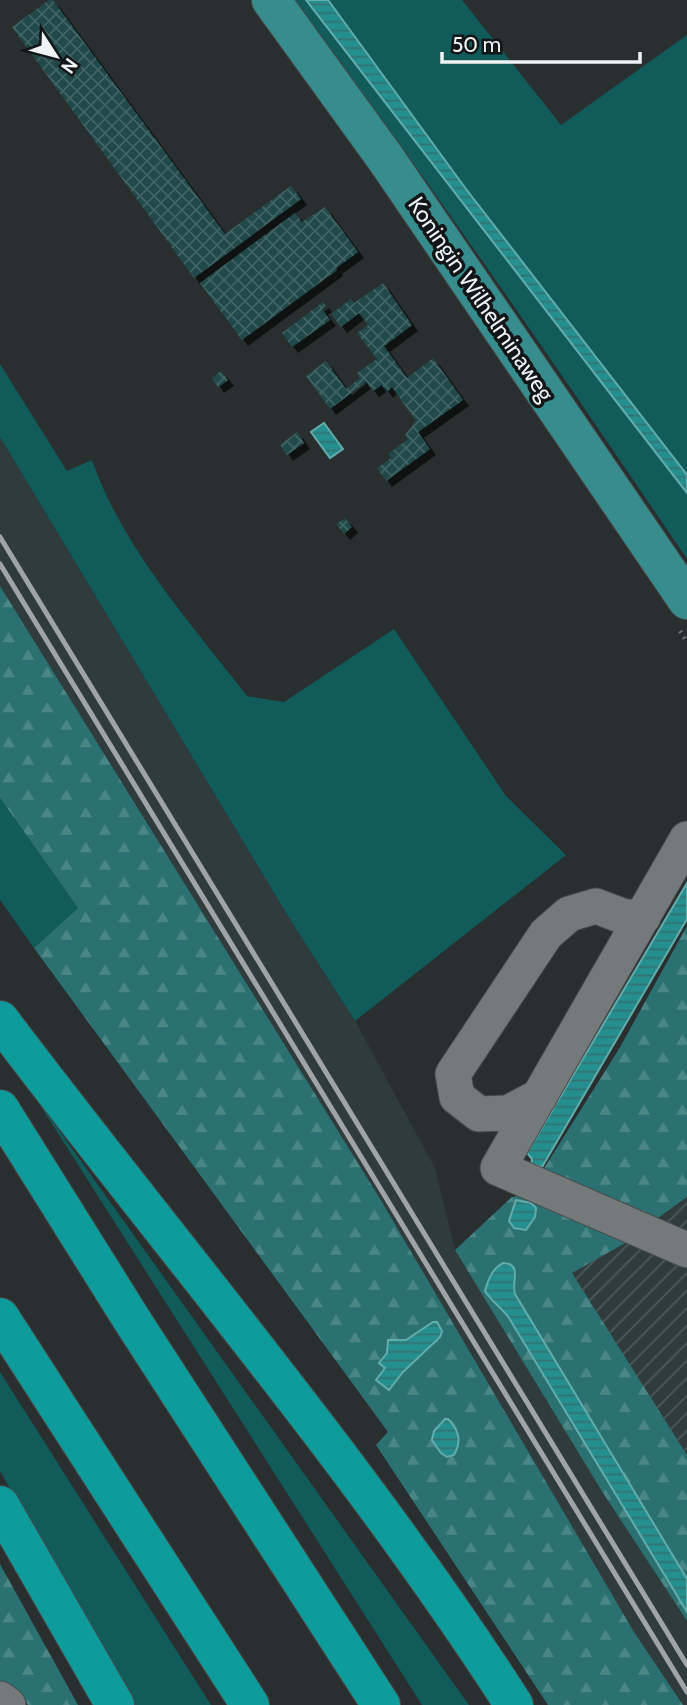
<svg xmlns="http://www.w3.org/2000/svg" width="687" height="1705" font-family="Cabin,sans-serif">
	<defs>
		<pattern id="industrial-furrows" width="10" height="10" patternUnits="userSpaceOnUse" patternTransform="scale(1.75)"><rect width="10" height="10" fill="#303c3c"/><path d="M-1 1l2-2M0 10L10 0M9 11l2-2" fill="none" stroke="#4e5959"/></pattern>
		<pattern id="forest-firs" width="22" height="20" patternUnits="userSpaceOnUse" patternTransform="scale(1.75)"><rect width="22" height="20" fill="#2c7171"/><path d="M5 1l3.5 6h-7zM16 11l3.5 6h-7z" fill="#4b8686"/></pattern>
		<pattern id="water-rules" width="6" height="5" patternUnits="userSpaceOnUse" patternTransform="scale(1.75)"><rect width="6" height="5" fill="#258e8e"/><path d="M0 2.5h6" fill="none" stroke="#337272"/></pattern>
		<pattern id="building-cross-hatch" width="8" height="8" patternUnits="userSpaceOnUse" patternTransform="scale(1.75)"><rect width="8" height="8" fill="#204948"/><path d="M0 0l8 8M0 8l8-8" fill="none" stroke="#416463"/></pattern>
		<filter id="shadow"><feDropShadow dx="6" dy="6" stdDeviation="0" flood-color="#0009"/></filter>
	</defs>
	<rect width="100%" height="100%" fill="#292e2e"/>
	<path fill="#303c3c" d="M0,437l291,484 64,100 80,147 20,82 148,243 84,128v84h-4l-49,-73 -255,-435 -379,-611z"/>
	<path fill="url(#industrial-furrows)" d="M542,1177l116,41 29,-21v258l-116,-182 55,-31z"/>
	<path fill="#115b5b" d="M295,0h167l99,125 126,-90v524c-128,-189 -257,-376 -392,-559z
		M0,364l67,107 25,-11c31,89 99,163 155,236l37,6 110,-73 112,167 60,59 -211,166 -64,-100 -291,-484z
		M0,798l78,110 -44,40 -34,-48z
		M31,1091l438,614h-47z
		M0,1372l211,333h-77l-134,-234z"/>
	<path fill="url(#forest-firs)" fill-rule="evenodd" d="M0,586l379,611 255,435 49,73h-135l-172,-260 12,-13 -354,-484 44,-40 -78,-110zM437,1322l5,9 -2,6 -37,35 -14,18 -13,-10 9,-12 3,-28h18z
		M687,926v271l-29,21 -92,-29 -25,-16 78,-124z
		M533,1193l94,49 -55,31 115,182v124l-172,-285c-4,-10 0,-18 -2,-28l-6,-3 -22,28 5,8 11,8 8,11 178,294v9l-84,-128 -148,-243 57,-53z
		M0,1564l78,141h-50l-12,-15 -16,-9z"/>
	<path fill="url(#water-rules)" stroke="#62acac" stroke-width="2" d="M306,0h22l138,189 221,286v18z
		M324,423l19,26 -13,9 -19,-26z
		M687,883v36l-145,248 -11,-3 1,-5 -5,-6z
		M516,1200l15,3 5,5 -1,9 -9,13 -12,-2 -5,-7z
		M503,1263c20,1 8,18 12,31l172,285v33l-178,-294c-7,-10 -18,-17 -24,-27 3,-11 7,-22 18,-28z
		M433,1322h4l5,9 -2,6 -37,35 -14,18 -13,-10 9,-12 -6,-5 8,-10 1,-13h18z
		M445,1419h3c11,11 14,22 6,36l-7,2 -6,-4 -9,-13 2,-9z"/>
	<path fill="url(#building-cross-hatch)" filter="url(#shadow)" d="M49,0h4l172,234 66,-48 10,13 -107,79 -182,-251z
		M325,207l33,45 -22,16 1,2 -95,70 -42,-57 95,-70 7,9z
		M383,283l29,42 -28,21 23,32 26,-20 30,42 -45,32 12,17 -44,32 -9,-13 14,-10 -3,-4 20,-15 -3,-4 11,-14 -24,-34 -5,5 -5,-7 -9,6 -7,-9 -36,27 -24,-33 20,-15 20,28 14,-11 -3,-5 20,-14 -20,-26 11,-8 -9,-12 -18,14 -10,-13 20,-15 3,4z
		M323,302l3,4 -4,3 8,11 -38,27 -10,-14z
		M221,371l7,9 -10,7 -6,-9z
		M297,432l7,11 -17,12 -7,-10z
		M345,518l7,9 -8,7 -8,-10z"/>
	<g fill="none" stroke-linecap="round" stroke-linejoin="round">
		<defs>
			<path id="minor" d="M687,839l-189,329 189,82
				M540,1096l-32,17 -29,1 -22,-17 -4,-23 93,-140 23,-20 27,-8 29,11h18
				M0,1699l8,6"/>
			<path id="major" d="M271,0l115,159 301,441"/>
			<path id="highway" d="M0,1020c172,228 359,444 514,685
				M0,1109l132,211 249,385
				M0,1317l250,388
				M0,1505l115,200"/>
		</defs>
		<use href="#minor" stroke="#474b4b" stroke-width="37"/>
		<use href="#major" stroke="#474b4b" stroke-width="40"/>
		<use href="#highway" stroke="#474b4b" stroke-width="40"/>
		<path stroke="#6c7070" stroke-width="4.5" stroke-dasharray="2 5" stroke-linecap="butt" d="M680,631l7,11"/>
		<use href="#minor" stroke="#747979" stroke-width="35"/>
		<use href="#major" stroke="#378d8d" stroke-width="38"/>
		<use href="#highway" stroke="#0e9b9b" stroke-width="38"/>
		<path stroke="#a1a4a4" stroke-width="5" d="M0,537l687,1128
			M0,564l687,1128"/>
	</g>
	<g text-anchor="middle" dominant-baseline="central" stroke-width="7" stroke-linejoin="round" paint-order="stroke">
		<g font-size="23" fill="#f0f3f3" stroke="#131616">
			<text transform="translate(481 299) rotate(56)">Koningin Wilhelminaweg</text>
		</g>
	</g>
	<g transform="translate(56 56) rotate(126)" stroke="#131616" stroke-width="5" paint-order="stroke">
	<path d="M0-5L12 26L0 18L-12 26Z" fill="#f0f3f3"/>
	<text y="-10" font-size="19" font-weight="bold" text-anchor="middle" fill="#f0f3f3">N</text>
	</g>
	<path d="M442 52v10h198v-10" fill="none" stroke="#f0f3f3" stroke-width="3.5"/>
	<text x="452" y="52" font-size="21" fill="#f0f3f3" stroke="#131616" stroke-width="5" paint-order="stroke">50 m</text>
</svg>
